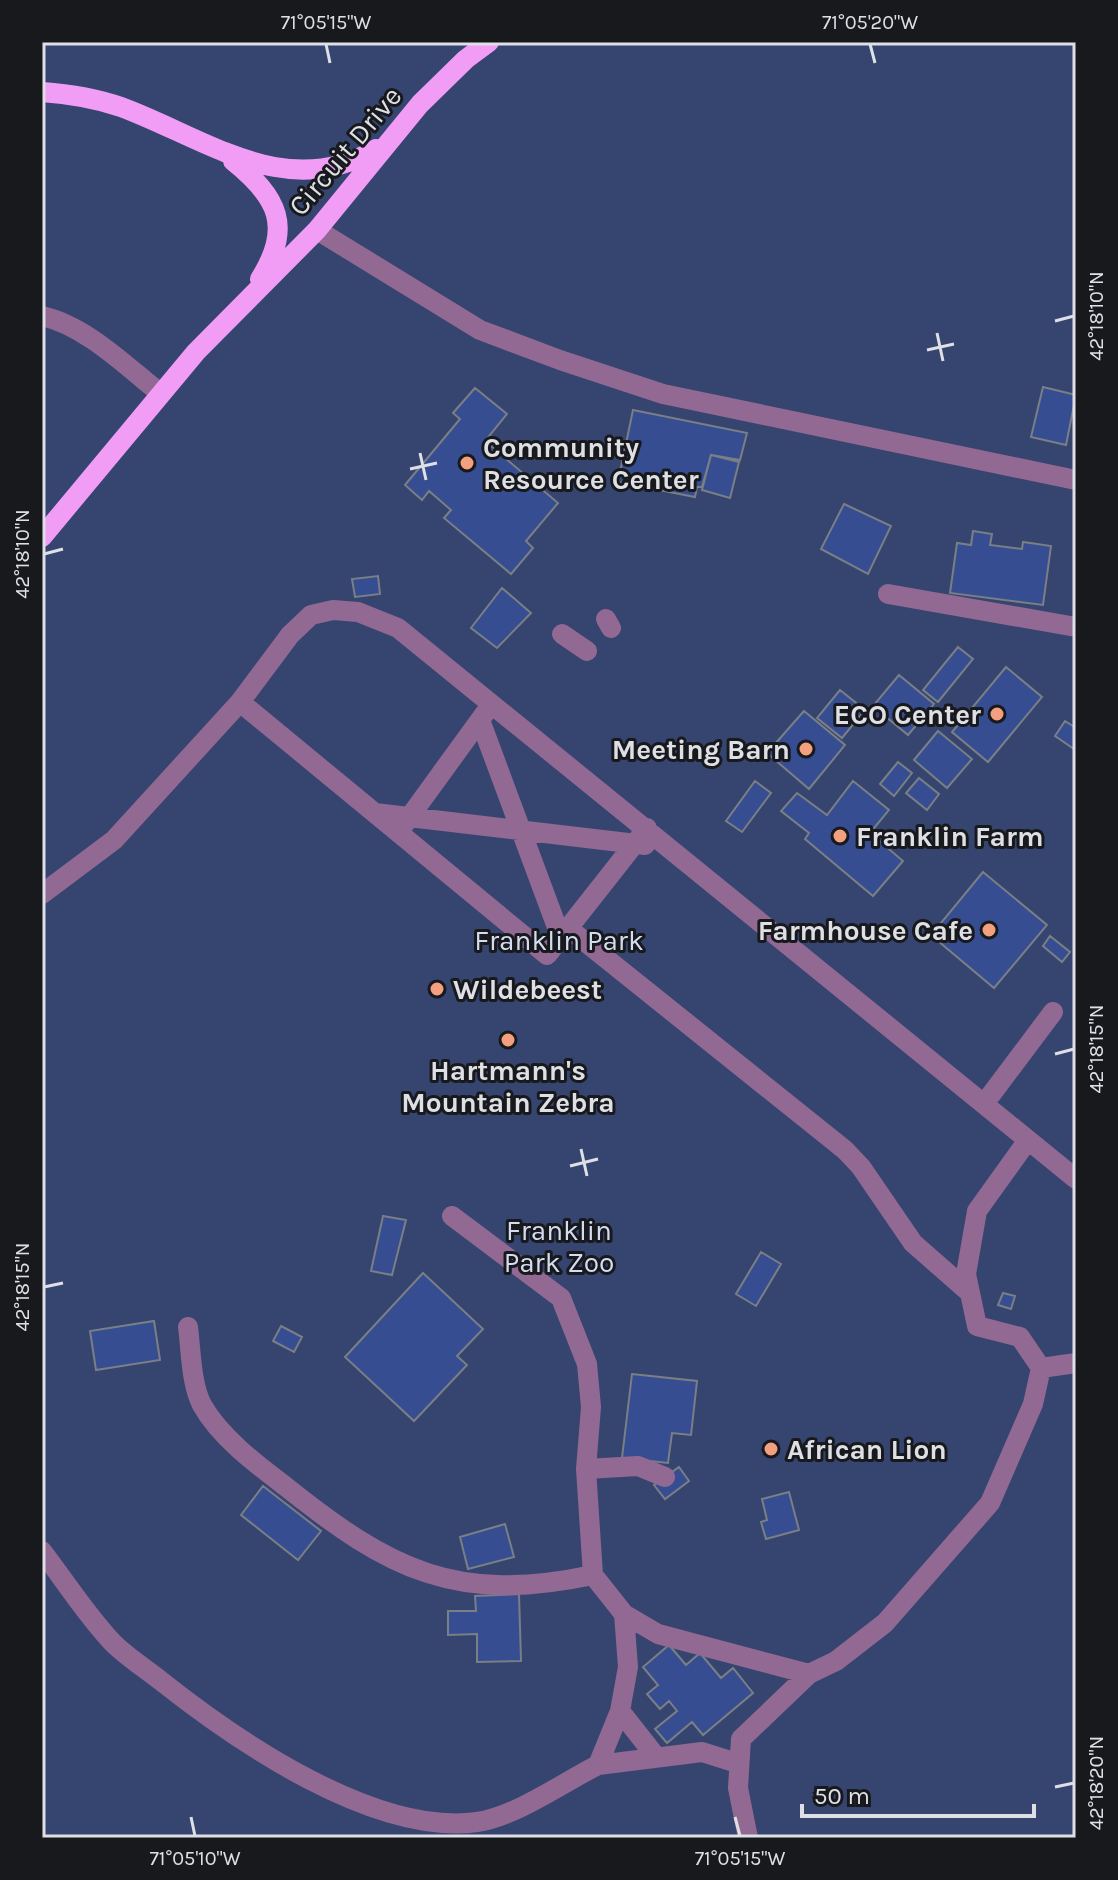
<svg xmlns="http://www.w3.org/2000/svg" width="1118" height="1880" font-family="Karla,sans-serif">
	<rect width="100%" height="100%" fill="#2f3138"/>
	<path fill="#354570" d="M42,42h1034v1796h-1034z"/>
	<path fill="#364d91" stroke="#7a7e85" stroke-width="2" d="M1043,387l33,8 -10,50 -35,-8z
		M475,388l32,26 -22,27 73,62 -32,38 7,7 -22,26 -67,-56 7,-8 -22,-19 -7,9 -17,-15 55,-66 -7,-6z
		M633,410l114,23 -7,27 -29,-5 -9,32h-5l-2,10 -77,-15z
		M711,455l28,7 -9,36 -28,-8z
		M844,504l47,22 -23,48 -47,-25z
		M973,531l19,3 -2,11 32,4 1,-7 28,4 -8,59 -93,-12 7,-50 14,2z
		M378,576l2,18 -25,3 -3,-18z
		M502,588l29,25 -34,35 -26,-20z
		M958,647l15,12 -35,43 -15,-12z
		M1006,667l36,30 -54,65 -36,-30z
		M899,675l35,29 -26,31 -35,-29z
		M840,690l25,20 -23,28 -25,-20z
		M804,711l41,34 -36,44 -42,-36z
		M1065,721l11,7 -2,21 -19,-13z
		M938,731l34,28 -25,29 -33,-28z
		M898,762l14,11 -18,23 -14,-12z
		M919,778l20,16 -12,16 -21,-17z
		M755,781l16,12 -29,39 -16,-11z
		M853,781l36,29 -19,23 33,28 -30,35 -68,-57 4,-6 -28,-22 16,-18 30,22z
		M983,872l64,53 -53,63 -63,-53z
		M1050,936l20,16 -8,10 -19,-16z
		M383,1216l23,4 -14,55 -21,-4z
		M761,1252l20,12 -25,42 -20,-12z
		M423,1273l60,56 -26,27 10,9 -53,56 -69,-64z
		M1003,1293l12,3 -4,13 -13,-4z
		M154,1321l6,39 -64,10 -6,-39z
		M281,1326l21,11 -8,15 -21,-11z
		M632,1374l65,7 -6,54 -19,-2 -4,30 -46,-5z
		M679,1467l10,14 -24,18 -11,-14z
		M263,1486l58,45 -23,29 -57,-45z
		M789,1492l10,38 -33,9 -5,-17 6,-2 -5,-21z
		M505,1524l9,33 -46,12 -8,-32z
		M519,1594l2,67 -44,1v-28l-29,1v-24h28l-1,-15z
		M669,1645l17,20 14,-12 21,25 12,-10 20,25 -50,42 -11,-13 -25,21 -12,-14 22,-18 -8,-10 -9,8 -13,-15 11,-9 -15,-18z"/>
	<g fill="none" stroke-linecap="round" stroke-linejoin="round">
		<path stroke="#926993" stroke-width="20" d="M317,230l163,100 80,30 103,34 413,86
			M42,316c44,10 84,50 118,77
			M888,594l188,33
			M606,619l5,9
			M562,634l25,17
			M240,702l307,253 100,-127
			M480,720l81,218
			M375,813l270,32
			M403,826l82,-113
			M42,894l72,-54 126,-138 50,-67 21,-20 22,-5 25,2 40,16 678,551
			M568,928l277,222 16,17 52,76 57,50
			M984,1104l69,-92
			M1028,1140l-51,71 -11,63 11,52 43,11 21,31
			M452,1216l109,82 26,66 4,43 -5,62 7,106 31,39 4,53 -8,44 -22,54 104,-13 35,11
			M188,1327c3,23 3,57 14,78 18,32 54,59 83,81 105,84 171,118 308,89
			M586,1469l52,-3 27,11
			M42,1551c23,30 45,65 71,92 14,14 33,26 48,38 77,61 214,155 316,141 38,-5 87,-40 121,-57
			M624,1614l34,20 151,40
			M620,1711l37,47
			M748,1838l-10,-50 3,-49 68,-65 27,-13 49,-38 105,-120 43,-99 8,-36 35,-5"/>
		<path stroke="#f29df5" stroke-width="20" d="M42,92c27,2 53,6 79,15 84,31 166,96 255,42
			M233,161c45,36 60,66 27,118
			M42,537l154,-185 121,-122 103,-126 46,-45 23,-17"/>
	</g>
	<path fill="none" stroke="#dfe0e5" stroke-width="3" d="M326,44l4,19M870,44l5,19M1055,321l19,-5M937,333l6,28M927,350l27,-6M420,453l6,27M410,469l27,-6M44,554l19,-5M1055,1054l19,-5M581,1149l6,27M570,1166l28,-7M44,1287l19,-4M1055,1787l19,-4M191,1817l4,19M735,1817l5,19"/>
	<g fill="#f2a07f" stroke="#18191c" stroke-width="3">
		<circle cx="467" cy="463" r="8"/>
		<circle cx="997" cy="714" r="8"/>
		<circle cx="806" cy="749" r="8"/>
		<circle cx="840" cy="836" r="8"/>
		<circle cx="989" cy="930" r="8"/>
		<circle cx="437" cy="989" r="8"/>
		<circle cx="508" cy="1040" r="8"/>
		<circle cx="771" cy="1449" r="8"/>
	</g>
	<g text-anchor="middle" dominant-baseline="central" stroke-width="6" stroke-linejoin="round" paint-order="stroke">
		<g font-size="28" fill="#dfe0e5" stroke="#18191c">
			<text transform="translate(345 151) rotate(-50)">Circuit Drive</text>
		</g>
		<g font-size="28" font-weight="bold" fill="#dfe0e5" stroke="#18191c" text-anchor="start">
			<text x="483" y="447">Community<tspan x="483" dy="32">Resource Center</tspan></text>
			<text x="981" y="714" text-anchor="end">ECO Center</text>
			<text x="790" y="749" text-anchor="end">Meeting Barn</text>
			<text x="856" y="836">Franklin Farm</text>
			<text x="973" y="930" text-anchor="end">Farmhouse Cafe</text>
			<text x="453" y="989">Wildebeest</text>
			<text x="508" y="1070" text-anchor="middle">Hartmann's<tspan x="508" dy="32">Mountain Zebra</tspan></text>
			<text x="787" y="1449">African Lion</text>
		</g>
		<g font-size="28" fill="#d4dcf1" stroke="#18191c">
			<text x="559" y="940">Franklin Park</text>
			<text x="559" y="1230">Franklin<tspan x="559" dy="32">Park Zoo</tspan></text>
		</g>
	</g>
	<rect width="1118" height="1880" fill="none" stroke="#18191c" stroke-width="88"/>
	<path d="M802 1804v12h232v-12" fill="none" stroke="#dfe0e5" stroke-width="4"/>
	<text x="814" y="1804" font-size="24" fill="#dfe0e5" stroke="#18191c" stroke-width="6" paint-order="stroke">50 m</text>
	<rect x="44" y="44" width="1030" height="1792" fill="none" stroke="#dfe0e5" stroke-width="3"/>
	<g font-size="20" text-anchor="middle" fill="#dfe0e5">
		<text x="326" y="29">71°05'15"W</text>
		<text x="870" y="29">71°05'20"W</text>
		<text transform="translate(1096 316) rotate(-90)" y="7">42°18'10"N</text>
		<text transform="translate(22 554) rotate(-90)" y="7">42°18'10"N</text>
		<text transform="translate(1096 1049) rotate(-90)" y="7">42°18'15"N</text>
		<text transform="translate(22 1287) rotate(-90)" y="7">42°18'15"N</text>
		<text transform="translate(1096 1783) rotate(-90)" y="7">42°18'20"N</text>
		<text x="195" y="1865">71°05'10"W</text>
		<text x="740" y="1865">71°05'15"W</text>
	</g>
</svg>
